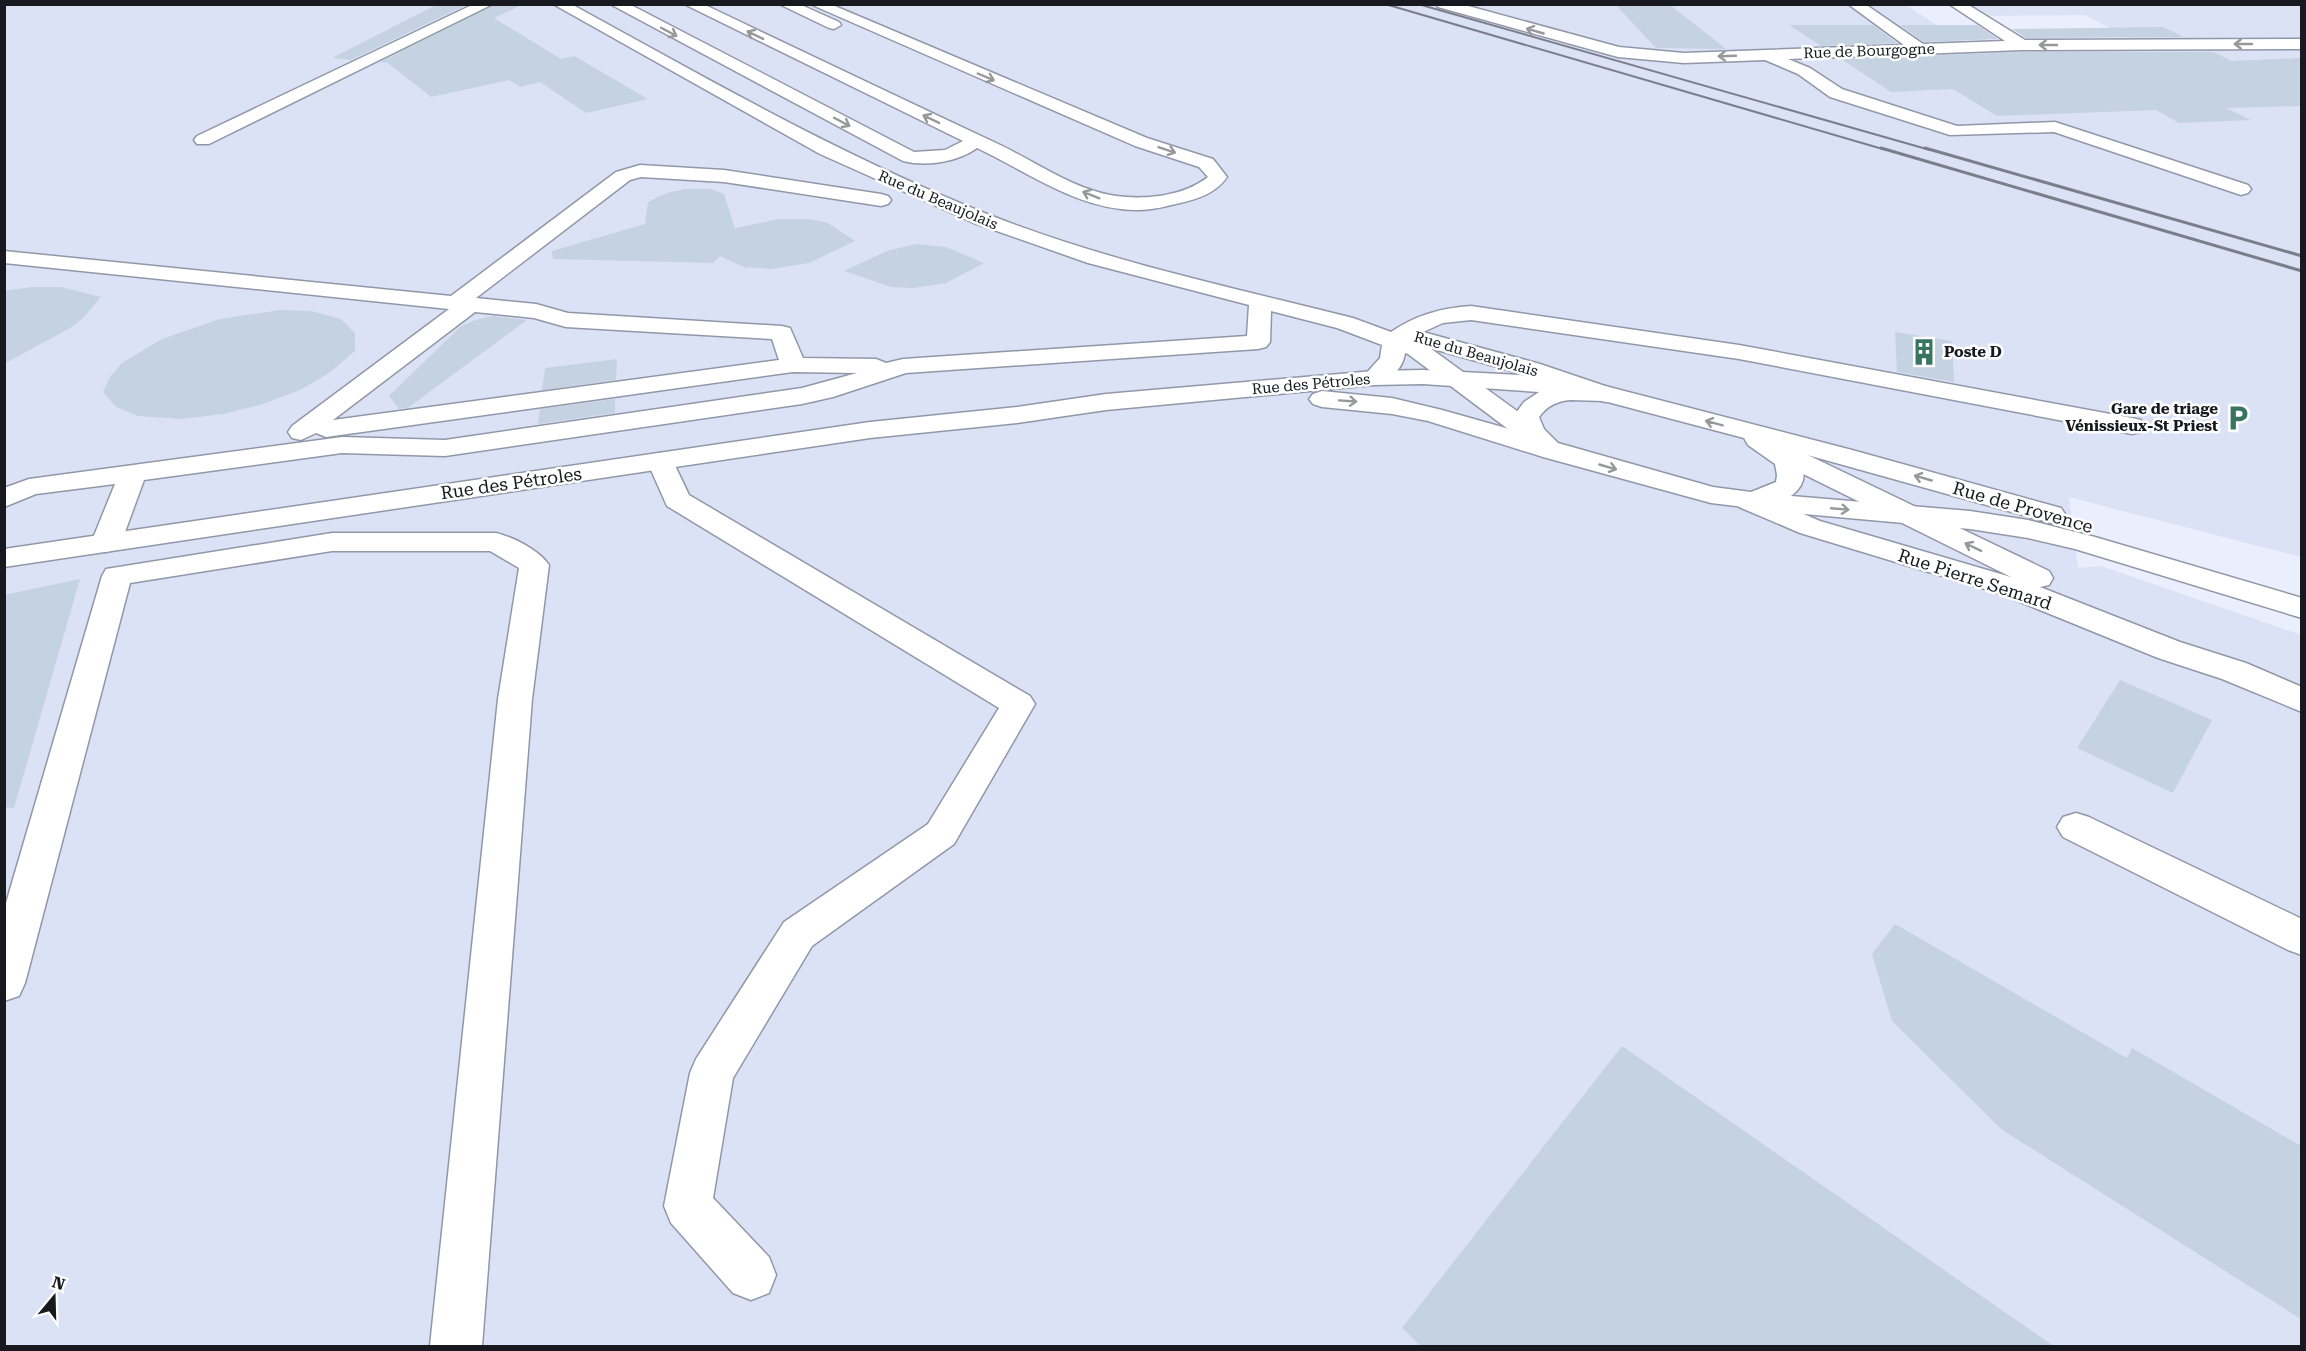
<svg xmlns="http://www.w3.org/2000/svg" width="2306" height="1351" font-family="'Roboto Serif',serif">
	<rect width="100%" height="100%" fill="#eaeefd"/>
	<path fill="#dbe2f6" d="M1434,4l199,56 -58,-22 -119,-33h450l57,37 166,-4 -44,-23 -116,1 -18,-11h350v552l-232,-60 9,71 23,-2 200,69v711h-2296v-1341z"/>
	<path fill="#c5d2e2" d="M438,4h30l-117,56 -19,-2z
		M495,4h29l-30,14 67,41 13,-3 74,43 -62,14 -46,-31 -20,5 -11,-7 -78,17 -43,-34 -8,-1z
		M1615,4h54l57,45 -70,-1z
		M1789,25h84l24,18 -76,3z
		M1900,25h77l21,14 -74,3z
		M2163,27l21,10 -158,1 -14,-9z
		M2022,52h191l19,9 69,-3v48l-75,2 25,12 -72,3 -23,-13 -159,6 -44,-27 -62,3 -50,-33z
		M685,189h26l13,5 11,34 45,-9h29l19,4 27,18 -46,22 -38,6 -24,-2 1,2 -28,-13 -7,7 -160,-4 -1,-8 93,-27 3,-22 19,-9z
		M916,244l30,3 38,16 -38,20 -32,5 -23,-1 -47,-16 43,-20z
		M31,287h30l40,10 -19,22 -12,9 -66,36v-73z
		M280,310l31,1 30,8 14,14v18l-26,22 -29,17 -37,14 -40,10 -41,5 -44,-3 -22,-9 -13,-15 7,-15 12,-14 40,-24 58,-20z
		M492,316l35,4 -118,87 -10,2 -10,-13 71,-69 15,-7z
		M1895,332l57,9 2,41 -57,-10z
		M617,359l-1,21 -74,10 3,-22z
		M615,399v14l-77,11 2,-15z
		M80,579l-66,229 -10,-1v-212z
		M2120,680l92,40 -39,73 -96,-45z
		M1895,924l232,134 5,-10 169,98v173l-300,-190 -109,-108 -20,-67z
		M1622,1046l433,301h-633l-20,-19z"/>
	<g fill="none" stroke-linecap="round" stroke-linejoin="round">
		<defs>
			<path id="minor" d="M474,4h19l-284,140h-12l-3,-4 3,-4z
				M553,4h18c137,75 272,153 416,210 118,47 244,73 366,104l38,14c25,-17 50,-24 80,-26l268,39 393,73 9,2 4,6 -4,6 -9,2 -393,-75 -268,-39 -28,3 -20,9 117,32 74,25 4,5 -4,5 -9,3 -83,-28 -92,-26 116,84 4,6 -4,6 -9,2 -9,-2 -120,-90 -3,-1c-2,18 -22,35 -40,30l-3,-5 18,-20 2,-13 -45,-17 -66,-17 -1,31 -4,5 -8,2 -352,24 -73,24 -31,7 -357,52 -103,-3 -198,27 -23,63 -5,6 -10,3 -10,-3 -5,-6 24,-59 -79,10 -32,13v-19l25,-9 313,-42 103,3 357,-52 55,-15 -64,-1 -467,65 -10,-4 -15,7 -9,-2 -4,-6 4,-6 157,-117 -445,-46v-12l447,45 165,-124 24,-7 84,5 157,24 7,2 3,4 -3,4 -7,2 -157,-24 -83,-5 -11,3 -154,118 60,6 32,9 214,13 8,2 13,30 73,1 10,4 17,-4 344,-23 2,-31 -161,-42 -114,-40 -154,-69zM475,312l59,6 32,9 206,12 7,21 -446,60z
				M610,4h19l285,148 31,-2 18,-9 -279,-137h19c98,47 195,93 293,139 39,18 77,47 120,53 30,4 68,0 92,-19l-9,-10 -64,-21 -325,-142h20l317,134 66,21 14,18c-11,16 -29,22 -47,26 -13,3 -27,7 -41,7 -59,1 -111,-38 -162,-62 -19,14 -51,19 -74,13z
				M779,4h20l40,18 2,3 -7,4 -5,-1z
				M1436,4h25l158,43 65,6 220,-8 -56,-41h17l58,40 82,-3 -56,-37h18l58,36 277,-1v10l-280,1 -234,9 22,9 32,21 115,37 98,-4 193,63 3,4 -3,4 -7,2 -187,-63 -104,3 -120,-38 -32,-23 -33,-14 -81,3 -66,-6 -180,-50z
				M1776,442l9,2 264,127 4,7 -4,7 -9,2 140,55 66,21 56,24v25l-80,-33 -64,-21 -160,-65 -198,-60 -61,-26 -4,-6 4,-6 10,-2 10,2 61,26 191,56 -244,-121 -4,-6 4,-6z
				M660,453l10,2 19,40 341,201 5,8 -81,140 -142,102 -79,132 -20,120 56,59 7,18 -7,18 -18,7 -18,-7 -62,-70 -7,-17 26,-133 6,-14 88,-137 144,-98 71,-116 -332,-202 -20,-45 3,-6z
				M332,533h164c17,4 43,17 53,32l-17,134 -50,647h-52l68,-647 21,-131 -29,-17h-158l-202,32 -105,400 -6,13 -15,5v-91l98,-334 4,-7z
				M2076,813l13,4 213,102v36l-14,-5 -225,-113 -6,-10 6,-10z"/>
			<path id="major" d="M1423,370l97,5 85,11 247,64 209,58 4,6 -4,6 -10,3 -258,-72c13,15 16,32 -2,45l179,15 58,9 67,17 207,61v20l-227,-69 -47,-11 -58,-9 -177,-16 -82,-10 -168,-46 -115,-36 -36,-7 -70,-7 -9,-3 -4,-5 4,-5 9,-3 70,7 50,12 78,22 -7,-15 11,-15 15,-10 -116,-8 -49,1 -268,25 -89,13 -147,15 -866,129v-18l866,-127 147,-15 89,-13 268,-23zM1571,400l33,1 140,37 4,7 27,19 2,11 -1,7 -25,10 -38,-5 -155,-44 -14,-14 -5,-12c8,-11 18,-16 32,-17z"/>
		</defs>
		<use href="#minor" stroke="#9297a8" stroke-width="3"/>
		<use href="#major" stroke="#9297a8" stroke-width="3"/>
		<use href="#minor" fill="#fff" fill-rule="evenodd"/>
		<use href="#major" fill="#fff" fill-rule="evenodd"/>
		<path stroke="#7b7e89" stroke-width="2" d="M1385,4l501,146
			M1418,4l512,146"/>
		<path stroke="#7b7e89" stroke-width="3" d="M1881,148l421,123
			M1925,148l377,108"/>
	</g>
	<defs><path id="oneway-shaft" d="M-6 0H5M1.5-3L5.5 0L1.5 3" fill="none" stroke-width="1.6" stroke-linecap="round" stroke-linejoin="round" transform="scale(1.5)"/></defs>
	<g stroke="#97989a">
		<use href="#oneway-shaft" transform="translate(1535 31) rotate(-164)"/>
		<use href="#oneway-shaft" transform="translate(669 32) rotate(28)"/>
		<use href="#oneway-shaft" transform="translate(755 35) rotate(-154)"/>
		<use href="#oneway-shaft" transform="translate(2243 44) rotate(180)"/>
		<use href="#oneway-shaft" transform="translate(2048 45) rotate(180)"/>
		<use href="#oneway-shaft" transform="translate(1727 56) rotate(178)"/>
		<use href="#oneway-shaft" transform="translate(986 77) rotate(23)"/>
		<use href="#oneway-shaft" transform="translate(931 119) rotate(-154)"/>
		<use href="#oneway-shaft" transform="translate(842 122) rotate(28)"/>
		<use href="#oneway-shaft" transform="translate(1167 150) rotate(18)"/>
		<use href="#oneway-shaft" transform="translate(1091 195) rotate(-158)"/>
		<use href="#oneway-shaft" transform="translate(1348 401) rotate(4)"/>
		<use href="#oneway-shaft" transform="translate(1714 423) rotate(-165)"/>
		<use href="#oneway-shaft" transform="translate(1608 467) rotate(16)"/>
		<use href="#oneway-shaft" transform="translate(1923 478) rotate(-164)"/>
		<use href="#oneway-shaft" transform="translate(1840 509) rotate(5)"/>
		<use href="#oneway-shaft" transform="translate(1973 547) rotate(-154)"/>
	</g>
	<defs>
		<symbol id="building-bare" viewBox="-9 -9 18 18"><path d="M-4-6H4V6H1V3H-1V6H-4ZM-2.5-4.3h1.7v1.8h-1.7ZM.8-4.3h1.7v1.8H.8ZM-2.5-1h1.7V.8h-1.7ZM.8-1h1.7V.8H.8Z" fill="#387560" stroke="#fff" stroke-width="2.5" paint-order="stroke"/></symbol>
		<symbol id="parking-bare" viewBox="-9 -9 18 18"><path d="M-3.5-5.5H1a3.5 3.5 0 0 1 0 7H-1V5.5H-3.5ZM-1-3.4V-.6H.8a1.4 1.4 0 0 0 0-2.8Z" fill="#387560" stroke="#fff" stroke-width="2.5" paint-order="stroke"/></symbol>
	</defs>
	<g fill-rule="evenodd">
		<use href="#building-bare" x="1905" y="333" width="38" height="38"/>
		<use href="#parking-bare" x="2219" y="399" width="38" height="38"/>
	</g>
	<g text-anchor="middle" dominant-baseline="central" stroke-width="5" stroke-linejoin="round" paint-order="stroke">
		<g font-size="15" fill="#17191f" stroke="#fff">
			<text transform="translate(1869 51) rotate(-2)">Rue de Bourgogne</text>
			<text transform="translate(938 200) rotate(23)">Rue du Beaujolais</text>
			<text transform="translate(1476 354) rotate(16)">Rue du Beaujolais</text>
			<text transform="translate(1311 384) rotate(-5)">Rue des Pétroles</text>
		</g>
		<g font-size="15" font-weight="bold" fill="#17191f" stroke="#fff" text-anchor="start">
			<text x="1944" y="352">Poste D</text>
			<text x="2218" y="409" text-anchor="end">Gare de triage<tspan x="2218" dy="17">Vénissieux-St Priest</tspan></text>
		</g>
		<g font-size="18" fill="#17191f" stroke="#fff">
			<text transform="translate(511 483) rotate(-8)">Rue des Pétroles</text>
			<text transform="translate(2023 507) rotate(16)">Rue de Provence</text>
			<text transform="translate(1975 579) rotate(18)">Rue Pierre Semard</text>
		</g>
	</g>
	<rect width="2306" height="1351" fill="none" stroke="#17191f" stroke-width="12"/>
	<g transform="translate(54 1297) rotate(19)" stroke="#ffffff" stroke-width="4.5" paint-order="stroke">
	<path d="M0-4.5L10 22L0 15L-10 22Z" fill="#17191f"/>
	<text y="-9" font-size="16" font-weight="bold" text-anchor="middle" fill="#17191f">N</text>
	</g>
</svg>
